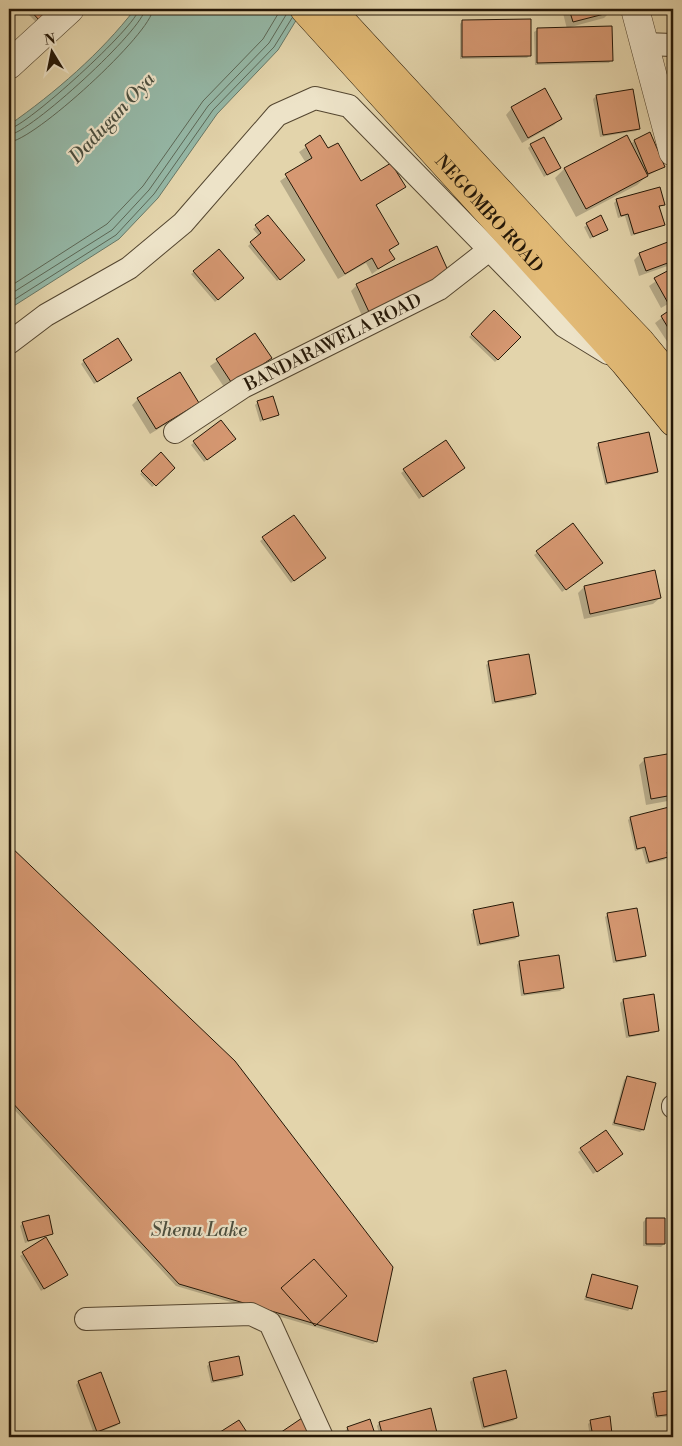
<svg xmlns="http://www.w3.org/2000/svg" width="682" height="1446" font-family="'Libre Bodoni',serif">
	<rect width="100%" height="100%" fill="#e3d4ab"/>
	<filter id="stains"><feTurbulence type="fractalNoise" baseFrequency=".004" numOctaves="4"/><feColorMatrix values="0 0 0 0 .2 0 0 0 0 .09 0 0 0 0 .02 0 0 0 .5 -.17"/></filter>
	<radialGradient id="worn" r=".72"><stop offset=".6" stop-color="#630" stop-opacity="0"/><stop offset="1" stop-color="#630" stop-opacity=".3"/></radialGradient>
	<path fill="#95b8a7" stroke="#687867" d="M135,9h168l-25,41 -61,64 -59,84 -39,41 -110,70v-184c46,-32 92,-72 126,-116z"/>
	<path fill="#0003" d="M23,9h27l-14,13z
		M536,9h8l-5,4z
		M562,9h47l1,3 -6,6 -37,10 44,32 -2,3 -74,2 -1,-33 3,-2 30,-1z
		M462,21l68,34 -3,3 -67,1v-35z
		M632,90l7,38 -3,3 -36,6 -7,-38 3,-3z
		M512,108l48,11 -6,6 -32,18 -16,-28z
		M320,137l8,13 32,33 44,4 -29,19 23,38 -9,7 4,8 -21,15 -6,-11 -28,16 -58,-98 26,-18 -7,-11z
		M634,141l30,26 -17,9 -10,9 -61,32 -21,-39 9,-9 66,-24z
		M531,145l29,22 -16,10 -16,-29z
		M617,200l47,4 -6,4 5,17 -32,11 -6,-20 -7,2 -4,-15z
		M268,217l32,45 -23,19 -29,-35 11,-10 -6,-7z
		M600,217l6,12 -16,10 -6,-12z
		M673,242v22l-34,12 -5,-16 6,-6z
		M436,248l-73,70 -12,-27 6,-6z
		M672,270l1,31 -12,7 -12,-22z
		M194,272l45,9 -24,21 -24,-28z
		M673,309v40h-1l-17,-26z
		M494,312l26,25 -25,25 -26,-25z
		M255,334l16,24 -45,32 -16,-24z
		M84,361l43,2 -33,21 -13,-20z
		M138,399l59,4 -6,6 -41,25 -18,-29z
		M258,402l19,12 -17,8 -5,-17z
		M221,421l10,20 -27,21 -13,-17z
		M445,441l16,29 -42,29 -18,-26z
		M599,444l58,28 -3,2 -49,11 -9,-38z
		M161,454l12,14 -21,19 -12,-13z
		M294,517l27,44 -30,22 -31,-42z
		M573,525l26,40 -37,27 -28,-37z
		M584,587l76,11 -7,6 -69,15 -6,-26z
		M489,662l46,32 -3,3 -40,7 -6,-39z
		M673,754v46l-27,5 -7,-40 6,-6z
		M673,807v45l-7,2 1,3 -3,3 -18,4 -4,-15 -7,2 -7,-31 2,-2z
		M9,846l225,216 142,280 -3,2 -197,-58 -167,-182z
		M474,911l44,25 -3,3 -38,7 -6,-32z
		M608,914l36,41 -2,3 -29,5 -8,-46z
		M519,962l44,26 -3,3 -39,5 -4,-31z
		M623,1000l35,30 -3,3 -29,5 -6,-35z
		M627,1077l16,53 -3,2 -28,-7 12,-45z
		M605,1132l13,25 -25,17 -15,-22z
		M646,1219l18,25 -3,3 -18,-1v-24z
		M23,1223l29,11 -27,9 -5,-17z
		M46,1239l21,36 -26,16 -21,-35z
		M593,1275l37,33 -2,3 -44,-11z
		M210,1363l32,12 -3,3 -28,5 -4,-17z
		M505,1371l11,47 -3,3 -31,8 -12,-47 3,-3z
		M78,1382l41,41 -3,3 -22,8 -18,-49z
		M673,1391v25l-18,2 -4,-21 3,-2z
		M430,1410l7,27h-57l-3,-11 2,-3z
		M369,1421l5,16h-27l-2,-6 3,-3z
		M591,1421l20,13 -6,3h-15l-2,-13z"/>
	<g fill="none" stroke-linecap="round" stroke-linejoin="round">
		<path stroke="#5c6857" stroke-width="1" d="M9,129c17,-2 128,-103 130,-120
			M9,135c20,-1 135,-106 136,-126
			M9,142c24,0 143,-109 144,-133
			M9,287l98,-63 36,-38 60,-85 60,-62 18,-30
			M9,295l103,-65 37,-40 59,-84 61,-63 20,-33
			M9,303l107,-68 38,-41 59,-84 61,-63 18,-29"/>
	</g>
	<path fill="#d69872" stroke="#241707" d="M29,9h23l-13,11z
		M569,9h42l1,3 -39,10z
		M531,19v37l-69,1v-37z
		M612,26l1,35 -76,2v-35z
		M9,34l5,5 -5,4z
		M545,88l17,31 -34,19 -17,-31z
		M633,89l7,40 -37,6 -7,-40z
		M650,132l15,35 -17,7 -14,-34z
		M320,135l8,13 10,-5 23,38 30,-18 15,24 -30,18 23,39 -10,6 6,9 -17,10 -6,-11 -27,16 -60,-100 27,-16 -7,-13z
		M627,135l21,41 -62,33 -22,-41z
		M544,137l17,31 -14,7 -17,-31z
		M660,187l5,18 -6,1 6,19 -31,9 -6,-20 -7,2 -5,-17z
		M268,215l37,45 -25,20 -30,-38 11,-9 -6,-8z
		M601,215l7,15 -15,7 -7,-14z
		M673,240v21l-27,10 -7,-18z
		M437,246l13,29 -81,37 -13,-28z
		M219,249l25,29 -26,22 -25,-29z
		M673,268v32l-5,3 -14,-25z
		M673,308v28l-12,-20z
		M494,310l27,27 -23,23 -27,-26z
		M255,333l17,25 -39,27 -17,-26z
		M118,338l14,22 -35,22 -14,-22z
		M180,372l19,31 -43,26 -19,-31z
		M273,396l6,19 -16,5 -6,-19z
		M221,420l15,19 -29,21 -14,-19z
		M649,432l9,40 -51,11 -9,-40z
		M446,440l19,28 -42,29 -20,-28z
		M161,452l14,16 -19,18 -15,-15z
		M294,515l32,43 -32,23 -32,-44z
		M573,523l30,40 -37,27 -30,-39z
		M655,570l6,28 -71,16 -6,-28z
		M529,654l7,40 -41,8 -7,-41z
		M673,753v42l-22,4 -7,-41z
		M673,806v44l-6,2 1,5 -19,5 -4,-15 -8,2 -7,-32z
		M9,845l226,216 158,206 -16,75 -198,-58 -170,-185z
		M513,902l6,34 -39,8 -7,-34z
		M637,908l9,48 -30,5 -9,-48z
		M559,955l5,33 -40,6 -5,-33z
		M654,994l5,37 -30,5 -6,-37z
		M627,1076l29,7 -12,47 -30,-7z
		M606,1130l17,24 -26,18 -17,-24z
		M49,1215l4,19 -25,7 -6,-19z
		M646,1218h19v26h-19z
		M46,1237l22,38 -24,14 -22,-37z
		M314,1259l33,37 -32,30 -34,-38z
		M592,1274l46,12 -6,23 -46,-12z
		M239,1356l4,19 -30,6 -4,-19z
		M506,1370l11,48 -33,9 -11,-49z
		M101,1372l19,51 -23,9 -19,-51z
		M673,1390v24l-16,2 -4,-23z
		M431,1408l7,29h-55l-4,-15z
		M610,1416l2,18 -19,3 -3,-17z
		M302,1418l14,19h-42z
		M370,1419l6,18h-26l-3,-10z
		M239,1420l11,17h-31l-2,-3z"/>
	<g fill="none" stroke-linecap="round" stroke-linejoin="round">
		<defs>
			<g id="minor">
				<path d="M644,44l29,1"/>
				<path d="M9,343l37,-28 83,-47 54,-45 94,-108 38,-17 34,8 215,220 44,27"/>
				<path id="s1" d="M175,432l68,-45 196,-98 50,-39"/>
				<path d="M673,1107v-1"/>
				<path d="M86,1319l165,-5 19,9 52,114"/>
			</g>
			<path id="tertiary" d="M635,9l38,143
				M9,65l61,-56"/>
			<g id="trunk">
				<path id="s2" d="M304,9l320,353 49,60"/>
				<path d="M331,9l226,245 83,87 33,40"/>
			</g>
		</defs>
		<use href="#minor" stroke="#544630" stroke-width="24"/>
		<use href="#tertiary" stroke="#544630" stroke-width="29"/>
		<use href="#trunk" stroke="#241707" stroke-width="29"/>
		<use href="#minor" stroke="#ede3c8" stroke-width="22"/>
		<use href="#tertiary" stroke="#ede3c8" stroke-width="28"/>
		<use href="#trunk" stroke="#e2ba76" stroke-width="28"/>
	</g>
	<g text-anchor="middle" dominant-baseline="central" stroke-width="4.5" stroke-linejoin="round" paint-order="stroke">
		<g font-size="18" fill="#241707" stroke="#ede3c8">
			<text stroke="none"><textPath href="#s2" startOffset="276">NEGOMBO ROAD</textPath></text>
			<text stroke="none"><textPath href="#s1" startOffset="182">BANDARAWELA ROAD</textPath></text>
		</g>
		<g font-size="19" font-style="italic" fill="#4c4f3f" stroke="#ede3c8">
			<text transform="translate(112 118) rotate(-47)">Dadugan Oya</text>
			<text x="199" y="1230">Shenu Lake</text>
		</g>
	</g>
	<rect width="682" height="1446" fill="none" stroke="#e3d4ab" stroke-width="30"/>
	<rect x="10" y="10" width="662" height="1426" fill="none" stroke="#241707" stroke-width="2.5"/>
	<rect x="15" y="15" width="652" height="1416" fill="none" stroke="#241707"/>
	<g transform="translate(52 52) rotate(350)" stroke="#ede3c8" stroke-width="4" paint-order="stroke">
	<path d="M0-4L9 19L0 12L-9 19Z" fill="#241707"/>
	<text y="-8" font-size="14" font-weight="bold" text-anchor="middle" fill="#241707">N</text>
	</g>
	<rect width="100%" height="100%" filter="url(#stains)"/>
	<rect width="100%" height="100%" fill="url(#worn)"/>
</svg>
